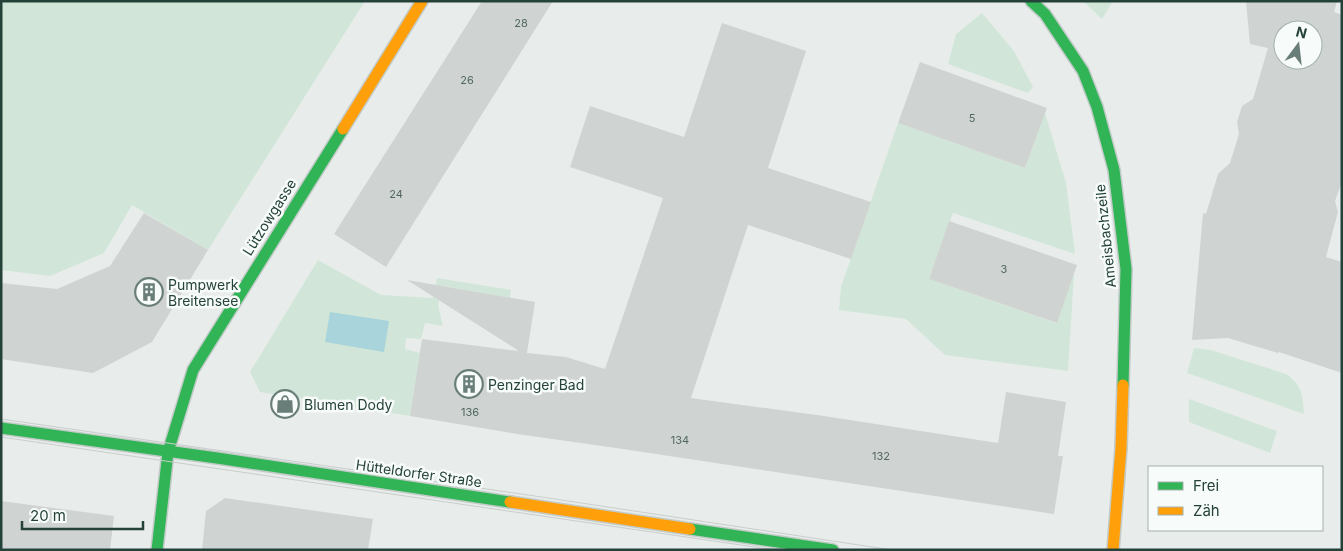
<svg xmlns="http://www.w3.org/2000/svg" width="1343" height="551" font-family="Inter,sans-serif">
	<rect width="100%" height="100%" fill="#e8edeb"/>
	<path fill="#d1e6d8" d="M1,1h364l-157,249 -76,-45 -28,48 -54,23 -49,-6z
		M1083,1h30l-11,18z
		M982,13l32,38 19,36 -5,6 -80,-29 8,-30z
		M1045,113l21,70 9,71 -122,-41 -24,66 127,44 18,-49 -6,97 -123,-16 -39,-36 -67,-9 2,-23 57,-164 127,45z
		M318,260l63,35 52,3 4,-20 74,12 -1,8 -67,-12 -5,19 5,21 -18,-3 -4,16 -15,-1 -1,11 15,4 -10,63 -150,-24 -10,-20z
		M1194,348l17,2 75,24c16,11 17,21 18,40l-117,-41z
		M1189,399l88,32 -7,22 -81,-31z"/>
	<path fill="#a9d4db" d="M330,312l59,9 -5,31 -59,-10z"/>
	<path fill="#cfd4d2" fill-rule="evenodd" d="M482,1h71l-167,266 -52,-33z
		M1246,1h91l-3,11 8,3v167l-7,19 3,11 -12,45 16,5v111l-63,-21 -1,1 -50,-15 -36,2 11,-127 3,1 12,-40 12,-11 9,-29 -2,-12 5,-16 11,-7 15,-51 -18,-4zM1283,30h30v30h-30z
		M722,23l84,28 -38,117 103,34 -20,57 -103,-34 -57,173 133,18 174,27 8,-51 60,10 -8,54h5l-9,58 -438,-66 -99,-14 -107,-18 12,-77 97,12 -112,-71 128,22 -8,51 39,4 39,12 58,-171 -93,-31 20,-61 94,31z
		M920,62l127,46 -22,60 -127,-45z
		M144,213l64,37 -56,92 -59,31 -92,-14v-76l56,6 53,-23z
		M949,221l128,44 -20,58 -128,-44z
		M225,498l148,21 -5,31h-166l4,-39z
		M1,501l113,15 -4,34h-109z"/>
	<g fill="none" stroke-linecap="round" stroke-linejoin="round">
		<defs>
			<path id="fast" d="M1031,1l14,13 38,57 14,36 17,63 12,99 -3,116
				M1,428l216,30 293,44
				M690,529l143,21
				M157,550l11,-98 25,-82 150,-241"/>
			<path id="slow" d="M343,129l79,-128
				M510,502l180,27
				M1113,550l8,-102 2,-63"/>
		</defs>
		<use href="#fast" stroke="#c3cbc8" stroke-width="14"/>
		<use href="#slow" stroke="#c3cbc8" stroke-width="14"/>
		<use href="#fast" stroke="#30b455" stroke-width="11"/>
		<use href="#slow" stroke="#ff9f0a" stroke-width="11"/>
		<path stroke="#c9cdcc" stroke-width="1" d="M1,419l534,77 357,54
			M1,437l774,113"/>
	</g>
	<defs>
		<symbol id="building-ring" viewBox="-11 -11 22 22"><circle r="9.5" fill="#f7fbf9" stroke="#697e78" stroke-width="1.5"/><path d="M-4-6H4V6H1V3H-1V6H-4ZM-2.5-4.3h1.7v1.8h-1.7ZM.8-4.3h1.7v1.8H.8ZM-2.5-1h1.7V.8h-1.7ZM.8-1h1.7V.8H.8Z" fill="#697e78"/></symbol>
		<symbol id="shop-ring" viewBox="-11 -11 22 22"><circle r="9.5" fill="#f7fbf9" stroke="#697e78" stroke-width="1.5"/><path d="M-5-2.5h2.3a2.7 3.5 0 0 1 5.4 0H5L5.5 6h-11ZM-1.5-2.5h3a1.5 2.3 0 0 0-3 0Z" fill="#697e78"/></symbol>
	</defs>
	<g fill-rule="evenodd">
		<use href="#building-ring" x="133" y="276" width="32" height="32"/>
		<use href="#building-ring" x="453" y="368" width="32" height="32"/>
		<use href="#shop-ring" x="269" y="388" width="32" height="32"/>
	</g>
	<g text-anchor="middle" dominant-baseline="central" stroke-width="5" stroke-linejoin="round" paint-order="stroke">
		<g font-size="11" fill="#506761">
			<text x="521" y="23">28</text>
			<text x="467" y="80">26</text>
			<text x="972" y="118">5</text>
			<text x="396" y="194">24</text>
			<text x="1004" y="269">3</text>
			<text x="470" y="412">136</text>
			<text x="680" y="440">134</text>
			<text x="881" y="456">132</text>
		</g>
		<g font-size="14" fill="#24423a" stroke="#f7fbf9">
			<text transform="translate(269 217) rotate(-58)">Lützowgasse</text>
			<text transform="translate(1105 236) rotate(-96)">Ameisbachzeile</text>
			<text transform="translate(419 473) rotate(8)">Hütteldorfer Straße</text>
		</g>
		<g font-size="14" fill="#24423a" stroke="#f7fbf9" text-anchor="start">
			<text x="168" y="284">Pumpwerk<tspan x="168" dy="16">Breitensee</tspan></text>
			<text x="488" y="384">Penzinger Bad</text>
			<text x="304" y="404">Blumen Dody</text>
		</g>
	</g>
	<rect width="1343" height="551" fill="none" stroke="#24423a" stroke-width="5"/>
	<rect x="1148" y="466" width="175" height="65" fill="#f7fbf9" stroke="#a3b1ad"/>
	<rect x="1158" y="482" width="25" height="8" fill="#30b455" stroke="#a3b1ad"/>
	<text x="1193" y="491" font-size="15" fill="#24423a">Frei</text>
	<rect x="1158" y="507" width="25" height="8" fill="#ff9f0a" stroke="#a3b1ad"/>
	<text x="1193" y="516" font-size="15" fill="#24423a">Zäh</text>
	<g transform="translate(1298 45) rotate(15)"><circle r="24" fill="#f7fbf9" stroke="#a3b1ad"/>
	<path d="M0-4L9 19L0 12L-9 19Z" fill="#697e78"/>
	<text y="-8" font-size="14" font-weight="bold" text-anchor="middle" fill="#24423a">N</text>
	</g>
	<path d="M22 521v8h121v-8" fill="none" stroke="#24423a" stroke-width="2.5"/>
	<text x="30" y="521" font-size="15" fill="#24423a" stroke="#f7fbf9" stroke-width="4" paint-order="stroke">20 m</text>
</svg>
